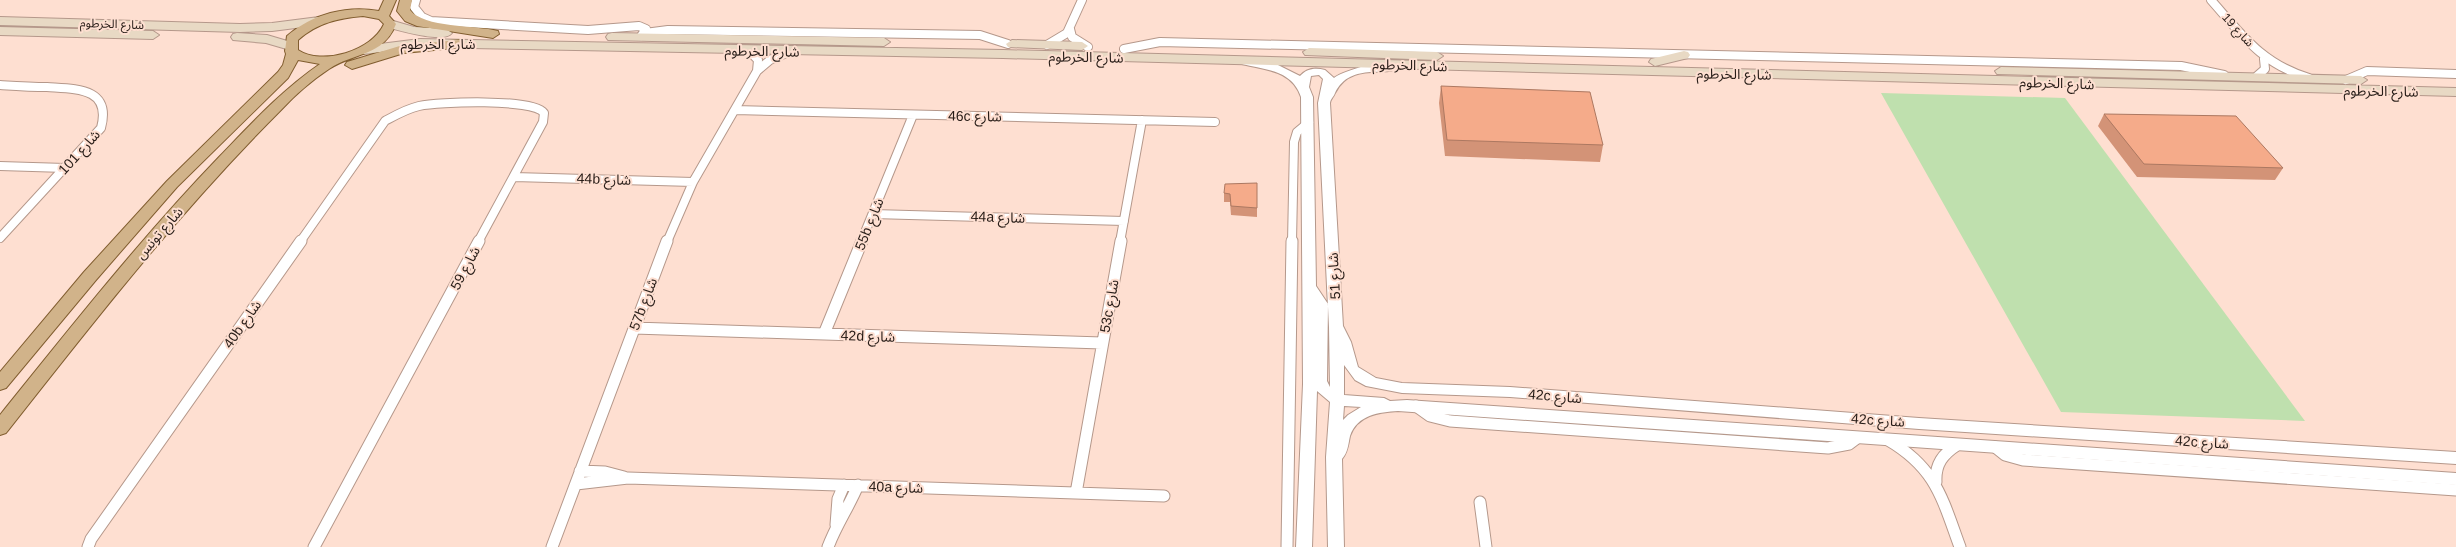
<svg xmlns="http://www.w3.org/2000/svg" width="2456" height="547" font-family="Arial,'Noto Sans Arabic',sans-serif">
	<rect width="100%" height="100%" fill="#fedfd1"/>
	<path fill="#bfe0ae" d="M1881,93l184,5 240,323 -244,-9z"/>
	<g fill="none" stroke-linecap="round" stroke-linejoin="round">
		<defs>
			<path id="minor-far1" d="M416,0l-2,7 8,10 9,4 157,9 51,-4 7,3 -5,7
				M2211,0c31,35 51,64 98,78
				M1070,29l2,8 16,10
				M645,33l23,-3 312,5 28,9
				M1047,45l20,-12 15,-33
				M1124,49l36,-7 1021,24 43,9
				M749,51l9,9 -1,11
				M2257,76l8,-7 -1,-10
				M2346,80l21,-9 89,3
				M0,85c16,1 31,2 47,2 28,2 65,0 54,41l-101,110
				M735,110l480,12
				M0,166l65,2
				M514,177l179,5
				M873,214l251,7
				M300,242l85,-121c11,-6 21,-12 34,-15 19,-4 114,-8 125,7l-1,9 -65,120
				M667,242l26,-60 64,-111 13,-11 19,-8
				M861,242l52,-127
				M1120,242l22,-122
				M1292,242l2,-100 3,-10 12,-10"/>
			<path id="minor" d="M634,328l468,15
				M824,334l38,-93
				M1416,406l14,10 20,5 378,27 21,-4 8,-6
				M1888,440c48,28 54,58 72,107
				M1995,447l10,8 18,5 433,30
				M580,471l25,1 19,5
				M1936,482c-1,-18 7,-28 21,-37
				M576,484l52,-6 536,18
				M1076,493l45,-252
				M1480,502l6,45
				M836,525l2,-26 6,-14
				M88,547l3,-8 210,-298
				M314,547l165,-306
				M552,547l115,-306
				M828,547c8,-22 21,-40 30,-62
				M1287,547l5,-306"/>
			<path id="tertiary" d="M1246,59l32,6 22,11c6,-7 15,-9 25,-6l9,8c10,-8 59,-22 67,-12 -10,13 -50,-6 -66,27 -2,5 -4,5 -5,10l13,223 8,16 7,25 18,11 26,5 108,4 409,31 537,34v12l-537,-35 -409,-32 -108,-4 -36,-7 -11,-6 -11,-15v30l40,3 6,3 17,-1 1049,73v12l-1058,-74c-19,1 -41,4 -48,25 -2,9 -2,16 -8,23l2,88h-16l-2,-90 4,-55 -13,-11 -5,156h-16l7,-163 -2,-287c-9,-27 -35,-27 -59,-33l-1,-2zM1319,75l4,4 -5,24 11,224 1,60 -3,-6 1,-77 -12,-18 -3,-189 -4,-10 2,-11zM1344,406l17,1 -13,8 -5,5z"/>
			<path id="secondary" d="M0,17l240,7 32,-1 47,-6 6,4 -6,4 -47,6 -32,1 -240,-7z
				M390,20l24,7 32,2 6,4c-8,11 -54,-3 -66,-6l-2,-3 2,-3z
				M0,27l153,4 6,4 -6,4 -153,-4z
				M237,33l30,2 27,8 2,3 -6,4 -24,-7 -33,-3 -2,-3 2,-3z
				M612,33l272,5 6,4 -6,4 -276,-6 -2,-3 2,-3z
				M420,39l583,11 1453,38v8l-1453,-38 -583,-11 -56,7 -6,-4 6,-4z
				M1012,40l70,2 6,4 -6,4 -74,-3 -2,-3z
				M1309,48l128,4 6,4 -6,4 -132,-5 -2,-3z
				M1684,51l4,1 2,3 -2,3 -33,8 -6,-4 2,-3z
				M2001,67l360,9 6,4 -6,4 -364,-10 -2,-3z"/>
			<path id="primary" d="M384,0h12l-7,16 7,8c-13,33 -42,28 -67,45 -18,12 -34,26 -48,41 -101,101 -187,211 -275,323l-6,2v-20c71,-88 141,-177 220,-259 31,-32 62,-66 100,-92l-22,-4 -10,18 -111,109 -81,93 -90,108 -6,2v-18l84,-100 83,-91 111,-109 5,-7 3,-11 -1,-3 2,-15c25,-22 60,-31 92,-25zM363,16l16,3 5,5c-12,27 -62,42 -86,26v-10c19,-17 41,-22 65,-24z
				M400,0h12l-2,10c14,18 65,15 88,21l1,3 -6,4 -76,-12 -12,-5 -8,-10z
				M459,40l5,1 1,3 -1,3 -60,6 -52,16 -7,-4 2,-3 56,-17z"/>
		</defs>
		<use href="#minor-far1" stroke="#b5988b" stroke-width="10"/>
		<use href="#minor" stroke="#b5988b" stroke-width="13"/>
		<use href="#tertiary" stroke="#b5988b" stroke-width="2"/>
		<use href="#secondary" stroke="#b5988b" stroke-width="2"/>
		<use href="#primary" stroke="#815d2f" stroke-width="2"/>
		<use href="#minor-far1" stroke="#fff" stroke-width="8"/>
		<use href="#minor" stroke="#fff" stroke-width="11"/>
		<use href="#tertiary" fill="#fff" fill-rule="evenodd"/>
		<use href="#secondary" fill="#e8d9c4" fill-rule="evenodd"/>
		<use href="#primary" fill="#d1b38a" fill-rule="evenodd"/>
	</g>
	<path fill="#d39377" d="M1441,86l162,59 -3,17 -155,-6 -6,-53z
		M2104,114l179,54 -8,12 -138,-3 -39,-51z
		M1257,183v34l-26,-2 -1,-13h-6v-9z"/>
	<path fill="#f5ab8a" stroke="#ac7861" d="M1441,86l149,6 13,53 -156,-5z
		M2104,114l132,2 47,52 -139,-4z
		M1257,183v25l-26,-2 -1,-12 -6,-1 1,-9z"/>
	<g text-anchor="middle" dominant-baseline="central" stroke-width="4" stroke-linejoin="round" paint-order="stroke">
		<g font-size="12" fill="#271c17" stroke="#fedfd1">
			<text transform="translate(112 24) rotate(2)">شارع الخرطوم</text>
			<text transform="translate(2238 30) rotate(48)">شارع 19</text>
		</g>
		<g font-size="14" fill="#271c17" stroke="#fedfd1">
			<text x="438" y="44">شارع الخرطوم</text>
			<text transform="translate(762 51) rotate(1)">شارع الخرطوم</text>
			<text transform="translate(1086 57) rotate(1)">شارع الخرطوم</text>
			<text transform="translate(1410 65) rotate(2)">شارع الخرطوم</text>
			<text transform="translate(1734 74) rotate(1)">شارع الخرطوم</text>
			<text transform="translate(2057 83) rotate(2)">شارع الخرطوم</text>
			<text transform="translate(2381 91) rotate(1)">شارع الخرطوم</text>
			<text transform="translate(975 116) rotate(1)">46c شارع</text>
			<text transform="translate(79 152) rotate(-48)">شارع 101</text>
			<text transform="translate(604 179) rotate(2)">44b شارع</text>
			<text transform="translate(998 217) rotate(2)">44a شارع</text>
			<text transform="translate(869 224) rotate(-68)">55b شارع</text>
			<text transform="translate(159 233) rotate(-49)">شارع تونس</text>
			<text transform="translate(465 268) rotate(-62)">شارع 59</text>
			<text transform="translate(1334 276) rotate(-93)">شارع 51</text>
			<text transform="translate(643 304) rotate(-69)">57b شارع</text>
			<text transform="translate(1109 306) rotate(-80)">53c شارع</text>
			<text transform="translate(242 324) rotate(-55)">40b شارع</text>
			<text transform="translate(868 336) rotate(2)">42d شارع</text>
			<text transform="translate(1555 396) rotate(5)">42c شارع</text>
			<text transform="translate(1878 420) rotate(4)">42c شارع</text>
			<text transform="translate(2202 442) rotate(4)">42c شارع</text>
			<text transform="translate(896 487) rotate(2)">40a شارع</text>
		</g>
	</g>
</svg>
